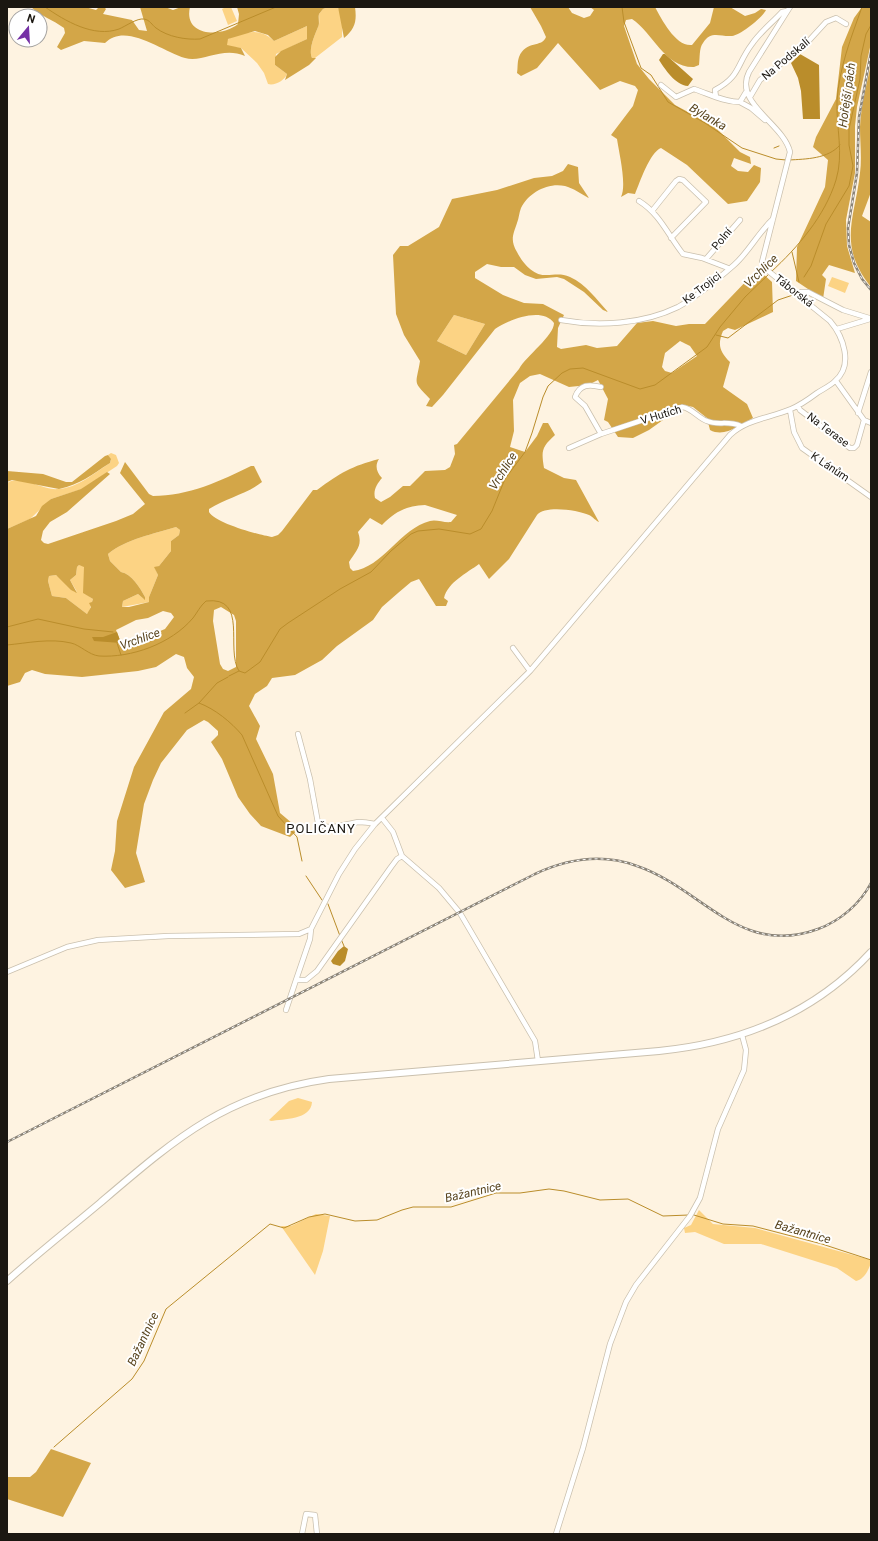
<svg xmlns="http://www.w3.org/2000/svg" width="878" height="1541" font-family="Roboto,sans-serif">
	<rect width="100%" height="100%" fill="#fef3e1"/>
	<path fill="#fcd384" d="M226,7h5l6,14 -9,4 -6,-16z
		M328,7h10l4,12v18l-27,21h-3c-4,-9 3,-23 6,-31 2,-3 1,-9 1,-13l4,-5z
		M307,26v13l-31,15 -1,11 12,9c-2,6 -12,12 -19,10l-4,-11 -7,-10 -16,-15 -12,-1 -3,-2 1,-5 3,-2c17,-6 29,-11 44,3z
		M832,277l17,6 -4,10 -17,-7z
		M454,315l31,9 -19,31 -29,-14z
		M111,453l5,2 3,8 -2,3 -35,23 -31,10 -21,20 -23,10v-46c15,-9 36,8 51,6 20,-1 36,-16 52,-26l1,-3 -3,-5z
		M176,527l4,3 -1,5 -8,6v10l-12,15 -4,2 3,7 -9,22v5l-27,5 1,-6 15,-7 6,5 1,-2c-5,-9 -13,-23 -24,-25l-11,-11 -2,-7c18,-15 46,-20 68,-27z
		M79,565l5,1v27l9,6 -4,13 -2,2 -21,-16 -14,-2 -4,-15 1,-5 7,-1 21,17 -7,-12 6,-5 1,-8z
		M298,1098l14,4c-1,18 -29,17 -41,19l-2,-1 20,-19z
		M699,1210l14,14 42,4 116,32c0,7 -7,20 -15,21l-19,-13 -76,-24h-37l-29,-12 -10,1 -1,-5 7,-3z
		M316,1214l14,2 -7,35 -8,24 -34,-49h10z"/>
	<path fill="#d3a648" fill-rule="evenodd" d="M31,7h54l11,3 3,-3h5l2,2 -3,5 29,6 7,10 8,1 -7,-24h25l8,3 8,-3h9c-7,29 31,31 48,17l1,-10 -2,-7h91l-5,2 -4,5c-1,4 1,10 -1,13 -3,8 -10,22 -6,31h4l-7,7 -24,15 2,-6 -12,-9v-8l6,-6 26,-12v-13l-33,15 -6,-6 -13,-4 -27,8 -1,6 14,3 4,8c-23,-10 -42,7 -60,2 -24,-7 -59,-36 -80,-15l-21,-2 -23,9 -4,-3 8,-14 -1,-5c-11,-8 -23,-12 -33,-21z
		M338,7h17c2,14 0,22 -11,31z
		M530,7h38l4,6 12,5 6,-2 4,-6 -4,-3h65c7,13 21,40 37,38l18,-22 4,-16h16l15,9 10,-3 6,-4 5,1c-4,8 -25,25 -34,26 -12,1 -21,-6 -29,7 -4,5 -3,15 -4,22l-5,2c-29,1 -41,-34 -62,-48l-6,1 -2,6 13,38 12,15 26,26 39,21 26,26 10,5 1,7 -17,-6 -3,8 7,5 10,1 6,-7 7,3 -1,14 -13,19 -19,3 -41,-39 -26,-17c-11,4 -21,34 -26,46l-7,-1 -7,4c6,-12 -2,-44 -4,-58l-6,-4 22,-29 5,-16 -3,-4 -15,-5 -20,9 -42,-47 -21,25 -16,8 -4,-3c1,-5 0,-10 2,-16 7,-17 23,-9 27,-20l-5,-11z
		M862,7h9v36l-14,64 -2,19v47l-9,47 1,26 8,27 -26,-8 -7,10 4,4 -3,20 -27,-18 1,-34 28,-60 3,-27 -15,-13 3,-10 20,-38 6,-52 12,-29z
		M871,63v129l-9,24 9,6v65c-34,-42 -16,-69 -11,-114 2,-15 0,-31 0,-46 1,-22 7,-43 11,-64z
		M568,164l10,3 1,16 10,15c-8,-4 -16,-10 -24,-12 -17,-4 -37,7 -44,22 -2,5 -2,10 -4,15 -4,12 -7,17 0,29 5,10 16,24 29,23 9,0 15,-2 24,2 16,7 27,23 38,35l-5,-2 -19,-18 -20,-13 -7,-2 -21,2 -11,-4 -11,-8h-13l-14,-3 -12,8v6l28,17 21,8 19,1 21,11 -6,13 -1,19 4,2 25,-4 11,3 20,-2 20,-23 16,-2 23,5 13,-2h16l47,-49 9,-3 11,10 1,30 -38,18 -7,-2 -5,3c-6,14 -3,21 7,31l-7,25 24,17 6,14c-14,7 -28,20 -43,12l-3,-12 -14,-11 -9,-2 -35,25 -16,8 -15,-1 -10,-15 -4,-2 4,-21 -10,-19 -10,5 -19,2 -29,-13 -10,2 -10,7 -7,17 1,31 -4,16 15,5 12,-16 6,-13h5l7,12c-13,12 -14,15 -11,33l20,10 12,2 23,42c-3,-1 -6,-5 -10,-7 -11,-5 -44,-10 -52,0l-28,44 -20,20 -10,-15c-12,9 -31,18 -35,34l4,3 -2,5h-10l-17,-27 -8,3 -13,11 -16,14 -9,13 -36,26 -15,14 -27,15 -23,3 -5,8 -12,8 -6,12 11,20 -4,13 17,35 7,39 19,16 -9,8 -29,-11 -11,-12 -12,-17 -16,-38 -11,-17 7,-7v-4l-10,-9 -4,-2 -17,10 -26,33 -8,17 -9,24 -8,49 9,29 -20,6 -14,-18 4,-19 2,-30 17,-54 30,-55 27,-23 3,-12 -7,-9 -3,-11 -8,-3 -20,13 -18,4 -56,6 -37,-3 -13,-4 -7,3 -5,9 -13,4v-157l29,-13 6,-10 9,-7 30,-10 26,-17 3,2 -43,38 -17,10 -7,9 -2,9 3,3 4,1 68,-23 17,-7 12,-10 -25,-31 5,-11 24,32 4,2c35,0 68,-15 98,-30h3l8,16c-15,12 -36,16 -53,27v3c6,11 50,23 63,25l6,-2 4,-4 31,-41h4c23,-17 35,-24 62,-31 -4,6 -3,13 3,19 -5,6 -9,12 -7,20l6,4 9,-5 13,-11h7l15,-15 20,-1 5,-3 5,-13 -1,-9 3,-1 62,-75c7,-13 35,-33 35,-46 -12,-17 -46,-3 -59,6l-52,66 -11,12 -6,-1 4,-7c-18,-19 -14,-13 -10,-38l-16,-26 -8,-21 -3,-59 7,-9h8l31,-19 13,-28 45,-9 37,-12 18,-2 11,-5zM454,315l31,9 -19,31 -29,-14zM680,341l10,5 7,10 -25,17 -7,-2 -3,-4 3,-14zM425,505l32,10 -6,7c-7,1 -15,-3 -21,-1 -29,7 -48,47 -77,50l-3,-3 -1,-6c7,-11 14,-16 9,-30l12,-14 12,7c14,-14 24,-19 43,-20zM176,527l4,3 -1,5 -8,6v10l-12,15 -5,1 4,8 -9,22v5l-20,5h-7l1,-6 15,-7 7,6v-3c-5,-9 -13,-23 -24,-25l-11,-11 -2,-7c18,-15 46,-20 68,-27zM79,565l5,2 -1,26 10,6 -1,3 -3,1 2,4 -4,7 -21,-16 -14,-2 -4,-15 1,-5 7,-1 15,15 6,3 -7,-13 6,-5 1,-8zM221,607l13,8 2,6v46l-8,4 -5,-2 -3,-5 -7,-43 1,-11zM163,611l8,2 3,4 -9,12 -12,5 -9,10 -13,1 -10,-2 -5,-13 20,-10 12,-2z
		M108,455l3,4 -1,4c-19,12 -29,21 -51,26l-47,-9 -5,2v-11l36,3 23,8h6l33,-26z
		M51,1449l40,14 -28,54 -56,-18v-22h23l6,-5z"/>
	<path fill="#ba8d2b" d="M663,54h2l28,25 -5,7c-13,-1 -23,-17 -29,-26z
		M800,54l19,11 1,54h-17l-2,-28 -3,-13 -7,-15z
		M117,632l4,11 -27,-2 -2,-4h11z
		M344,946l4,3 -3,12 -5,5 -7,-2 -2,-3 7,-10z"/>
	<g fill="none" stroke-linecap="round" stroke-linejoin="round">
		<path stroke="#ba8d2b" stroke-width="1" d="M45,7c20,14 49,31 74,22 7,-3 18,-11 25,-10 6,1 8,6 12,9 12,9 30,12 44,11l76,-32
			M622,7l2,15 17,46 10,7 17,27 37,21 37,25 34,11 10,1
			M774,148l5,-2
			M789,160c17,-1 39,-1 51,-15
			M792,252l7,30
			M771,272c27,-25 54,-56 65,-92 8,-26 0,-53 1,-79 2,-33 14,-63 25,-94
			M804,277l7,-11 15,-42 23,-38 4,-20 -4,-21v-16l11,-50 1,-23 5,-22 5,-9
			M716,335l12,3 50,-38 15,-5
			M7,627l31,-8 46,10 29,3
			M117,643l4,12
			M7,645c21,-2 43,-7 64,-2 9,2 18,12 28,13 32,2 72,-12 94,-38 4,-5 7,-12 13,-17 43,-5 19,48 33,70l6,2 15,-11 20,-33 8,-6 52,-34 31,-17 20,-21 20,-17 7,-3 21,-2 31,5 11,-5 11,-18 13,-32 20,-27 7,-19 11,-36 5,-11 14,-13 8,-4 13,-1 57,21 15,-4 52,-38 13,-20 25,-30 24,-23
			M229,676l10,-5
			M228,677l-11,6 -18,20c16,6 32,19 43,32l36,81 19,21 5,24
			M185,713l14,-10
			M306,876l16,24
			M328,904l12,32
			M341,939l3,7
			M694,1215l29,9 30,2 69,18 49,16
			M54,1447l78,-68 12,-18 22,-52 104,-85 14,4 25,-11 16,-3 30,7 22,-1 25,-10 11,-3h38l45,-14h24l29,-4 15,2 36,9 28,-1 35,17 26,-1"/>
		<defs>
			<path id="minor" d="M661,85l15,12 18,-8c15,5 30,13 46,13l6,-10
				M716,97l-1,-7c26,-14 21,-25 37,-46 8,-12 20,-21 30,-32l5,-1
				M750,97l10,-17 44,-34 22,-24 10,-4 10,6
				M740,102l11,6 14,12
				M639,201c21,13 29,34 44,53l19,4 26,10
				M652,211l24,-30 3,-2 4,1 23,22 -35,36
				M706,259l34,-39
				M799,295l2,-3h7l35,18 26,8
				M561,320c38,7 82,4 117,-13 18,-10 40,-28 56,-42 14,-12 24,-32 39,-46
				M837,329l33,-10
				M836,381l28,39 7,3
				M601,387c-12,-3 -21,-3 -26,10l10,9 16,28 81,-27c10,1 16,11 25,14 11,5 20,-1 34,5
				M798,406l2,4 50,38h4l3,-3 7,-25
				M790,410l4,22 8,16 69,49
				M858,413l13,-41
				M569,448l32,-14
				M513,648l17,23
				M298,734l12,45 8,44c10,9 29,0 41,-1 5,0 11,1 16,2
				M382,818l11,14 9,24 37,32 21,25 75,128 3,20
				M311,929l-1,10 -14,41h10l11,-9 74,-104 6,-8 5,-3
				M7,972l60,-25 31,-7 70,-4 131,-2 12,-5 28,-55 16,-25 20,-25 155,-153 200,-236c17,-16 40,-17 61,-26 10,-4 18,-10 26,-16 6,-4 13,-7 18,-12 19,-16 8,-45 -5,-60l-63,-51 -5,-8 28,-110c-6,-28 -57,-49 -41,-80l41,-65
				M286,1010l10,-30
				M302,1534l4,-20 9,1 2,19
				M556,1534l27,-86 27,-104 16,-42 10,-17 54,-69 10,-18 18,-69 26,-59 2,-20 -4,-15"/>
			<path id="major" d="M7,1281c30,-27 62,-52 93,-78 75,-64 127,-110 229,-124l330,-28c81,-8 156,-38 212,-99"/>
		</defs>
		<use href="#minor" stroke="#cac0ae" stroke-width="6"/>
		<use href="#major" stroke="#cac0ae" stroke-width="8"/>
		<use href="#minor" stroke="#fff" stroke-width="4.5"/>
		<use href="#major" stroke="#fff" stroke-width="6"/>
		<defs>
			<path id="rail" d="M871,52l-12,65 -2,56 -9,55 1,17 5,18 8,16 9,11
				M7,1142l528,-268c32,-15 67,-21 102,-8 65,22 103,92 181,63 22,-8 42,-25 53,-46"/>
		</defs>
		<use href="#rail" stroke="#8a8377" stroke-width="2.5"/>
		<use href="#rail" stroke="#fff" stroke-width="1" stroke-dasharray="3" stroke-linecap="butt"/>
	</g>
	<g text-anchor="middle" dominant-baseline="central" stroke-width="4" stroke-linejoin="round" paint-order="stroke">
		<g font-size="11" fill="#1b1711" stroke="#fff">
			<text transform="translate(786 59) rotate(-40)">Na Podskalí</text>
			<text transform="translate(722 239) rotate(-50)">Polní</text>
			<text transform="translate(702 288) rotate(-37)">Ke Trojici</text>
			<text transform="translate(794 291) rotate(38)">Táborská</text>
			<text transform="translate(661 415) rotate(-17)">V Hutích</text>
			<text transform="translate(828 430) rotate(37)">Na Terase</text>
			<text transform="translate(830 467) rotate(34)">K Lánům</text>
		</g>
		<g font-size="12" font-style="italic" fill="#59451f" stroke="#fff">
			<text transform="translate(847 95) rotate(-82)">Hořejší pách</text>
			<text transform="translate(708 117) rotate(31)">Bylanka</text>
			<text transform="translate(761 271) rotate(-44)">Vrchlice</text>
			<text transform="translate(503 471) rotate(-58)">Vrchlice</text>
			<text transform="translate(140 639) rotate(-20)">Vrchlice</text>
			<text transform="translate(473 1192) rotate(-13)">Bažantnice</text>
			<text transform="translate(803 1232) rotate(16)">Bažantnice</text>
			<text transform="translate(143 1339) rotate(-65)">Bažantnice</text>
		</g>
		<g font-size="13" letter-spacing="1" fill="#1b1711" stroke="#fff">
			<text x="321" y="828">POLIČANY</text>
		</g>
	</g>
	<rect width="878" height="1541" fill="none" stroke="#1b1711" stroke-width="16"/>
	<g transform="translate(28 28) rotate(18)"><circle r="19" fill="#ffffff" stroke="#a4a2a0"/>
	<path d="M0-3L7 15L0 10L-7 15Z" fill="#7531a5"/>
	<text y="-6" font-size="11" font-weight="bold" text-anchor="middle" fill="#1b1711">N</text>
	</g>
</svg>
